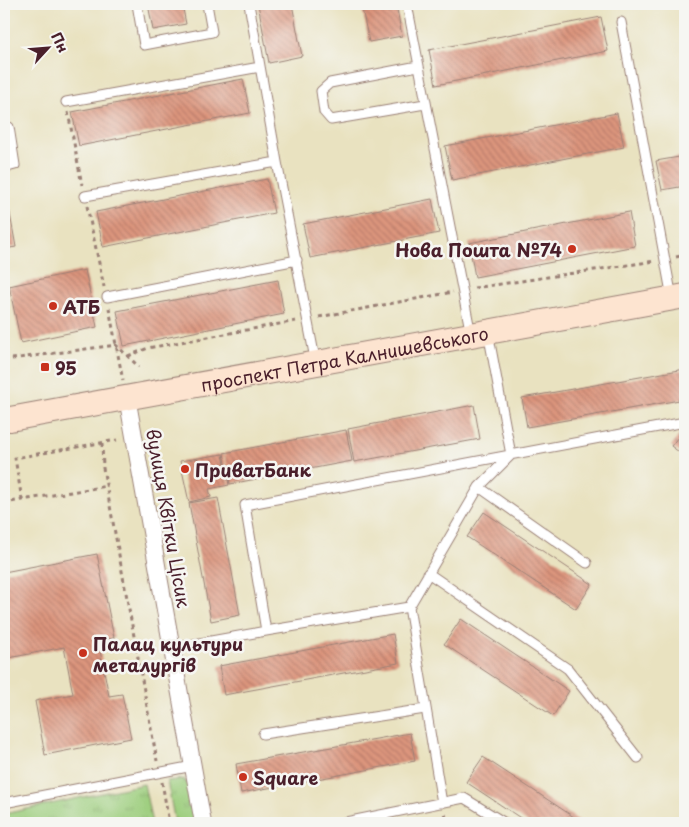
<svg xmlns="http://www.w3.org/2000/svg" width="689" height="827" font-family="'Playpen Sans',sans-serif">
	<defs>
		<pattern id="grass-tufts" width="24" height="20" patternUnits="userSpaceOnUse" patternTransform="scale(1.25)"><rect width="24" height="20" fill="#9dce7e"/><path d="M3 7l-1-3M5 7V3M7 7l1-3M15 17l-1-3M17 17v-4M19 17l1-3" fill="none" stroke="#89b06d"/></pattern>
		<pattern id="building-back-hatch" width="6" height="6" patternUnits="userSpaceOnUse" patternTransform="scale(1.25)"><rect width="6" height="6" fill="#dc957d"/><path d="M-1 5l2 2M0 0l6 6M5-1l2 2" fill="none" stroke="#b47967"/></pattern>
	</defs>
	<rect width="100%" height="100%" fill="#f6f6f2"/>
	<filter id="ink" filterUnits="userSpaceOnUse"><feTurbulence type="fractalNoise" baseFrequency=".02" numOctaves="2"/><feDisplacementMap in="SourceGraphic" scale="10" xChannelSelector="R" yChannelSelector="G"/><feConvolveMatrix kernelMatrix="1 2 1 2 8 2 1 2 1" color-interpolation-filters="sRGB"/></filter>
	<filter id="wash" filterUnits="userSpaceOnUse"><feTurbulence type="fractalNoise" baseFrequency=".0096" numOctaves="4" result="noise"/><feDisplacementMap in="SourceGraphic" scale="20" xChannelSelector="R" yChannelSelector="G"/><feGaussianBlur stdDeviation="1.12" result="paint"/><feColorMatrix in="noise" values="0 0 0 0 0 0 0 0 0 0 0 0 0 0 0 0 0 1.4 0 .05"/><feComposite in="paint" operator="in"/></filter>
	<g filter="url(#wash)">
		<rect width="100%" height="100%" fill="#e9e2c0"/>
		<path fill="url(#grass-tufts)" stroke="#747654" d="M184,779l7,10 6,34h-22l-8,-42z
			M144,784l8,39h-147l-1,-9z"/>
		<g id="blocks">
			<path fill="url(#building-back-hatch)" d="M148,4h34l4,20 -33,6z
				M258,4h34l10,52 -33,7z
				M361,4h35l6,32 -33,6z
				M601,17l7,34 -172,34 -7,-35z
				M243,79l7,34 -171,33 -7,-34z
				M617,113l7,34 -172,33 -7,-34z
				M685,156v30l-23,4 -6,-29z
				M267,179l7,34 -171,34 -7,-35z
				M4,181l12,66 -12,2z
				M432,199l7,34 -129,25 -7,-34z
				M629,212l6,34 -160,31 -6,-34z
				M85,270l12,57 -76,16 -12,-57z
				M278,280l6,34 -160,32 -7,-35z
				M685,369v30l-158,28 -5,-29z
				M474,405l6,34 -126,23 -6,-33z
				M685,428v24l-2,3 -12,-9z
				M346,430l6,31 -122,23 -6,-31z
				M223,454l6,31 -20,4 2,8 -22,5 -9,-41z
				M218,498l22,117 -29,6 -22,-118z
				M484,512l108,72 -16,25 -109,-72z
				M97,554l17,84 -16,3 11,55 13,-2 9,44 -86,17 -10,-54 38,-7 -9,-47 -60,12v-87z
				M461,619l108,72 -16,25 -109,-72z
				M393,634l5,29 -174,32 -5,-29z
				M410,733l5,28 -174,32 -5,-29z
				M483,757l100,66h-55l-62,-41z"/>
		</g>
	</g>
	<g filter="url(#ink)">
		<use href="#blocks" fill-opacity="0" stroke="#9a8076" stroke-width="1"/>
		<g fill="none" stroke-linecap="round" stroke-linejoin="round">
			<defs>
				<path id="lane" d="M137,4l7,41 68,-13 -5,-28
					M249,4l28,158 39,202
					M407,4l64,331
					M621,22l51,276
					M418,66l-88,17 -9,8 3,21 7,8 94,-16
					M66,102l194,-35
					M4,168l11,-3 -6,-38
					M85,196l192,-34
					M107,297l190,-37
					M479,487l108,76
					M428,573l140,96 70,89
					M409,607l70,-120 32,-32 -23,-123
					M172,648l94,-17
					M263,734l162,-25
					M4,803l189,-37
					M442,803l-33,-196 -143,24 -21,-126 440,-83
					M341,823l123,-25 41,25"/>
				<path id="street" d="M127,397l76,426"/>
				<g id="secondary">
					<path id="s1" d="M4,418l6,1 675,-123"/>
				</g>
			</defs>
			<use href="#lane" stroke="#9a8076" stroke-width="11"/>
			<use href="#street" stroke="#9a8076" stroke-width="18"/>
			<use href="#secondary" stroke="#9a8076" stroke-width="26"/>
			<path stroke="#9a8076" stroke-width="3" stroke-dasharray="4 4" stroke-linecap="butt" d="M68,112l14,73
				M87,206l17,81
				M676,257l9,-2
				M474,288l181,-27
				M109,308l14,73
				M319,317l134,-25
				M128,356l20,-8 148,-27
				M4,360l112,-15 23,22
				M102,443l1,25 54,293
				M22,500l-7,-42 102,-18
				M4,503l103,-17
				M162,782l7,41
				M445,814l2,9"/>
			<use href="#lane" stroke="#fff" stroke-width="9"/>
			<use href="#street" stroke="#fff" stroke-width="16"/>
			<use href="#secondary" stroke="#fde4d0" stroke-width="24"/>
		</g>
	</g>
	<g fill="#c8321e" stroke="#f6f6f2" stroke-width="2">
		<circle cx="572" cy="249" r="5"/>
		<circle cx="53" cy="306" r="5"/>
		<rect x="40" y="362" width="10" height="10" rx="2.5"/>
		<circle cx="185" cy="469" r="5"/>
		<circle cx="83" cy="653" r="5"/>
		<circle cx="243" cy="777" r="5"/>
	</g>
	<g text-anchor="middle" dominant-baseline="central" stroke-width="5" stroke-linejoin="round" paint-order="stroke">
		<g font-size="18" font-weight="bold" fill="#4a1f2b" stroke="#f6f6f2" text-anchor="start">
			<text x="562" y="249" text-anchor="end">Нова Пошта №74</text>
			<text x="63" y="306">АТБ</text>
			<text x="55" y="367">95</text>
			<text x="195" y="469">ПриватБанк</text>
			<text x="93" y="643">Палац культури<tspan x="93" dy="21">металургів</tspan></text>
			<text x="253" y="777">Square</text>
		</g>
		<g font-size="18" fill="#4a1f2b" stroke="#f6f6f2">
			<text stroke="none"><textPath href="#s1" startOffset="346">проспект Петра Калнишевського</textPath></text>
			<text transform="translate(169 518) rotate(80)">вулиця Квітки Цісик</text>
		</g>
	</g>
	<rect width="689" height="827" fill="none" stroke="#f6f6f2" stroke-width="20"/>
	<g transform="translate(48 48) rotate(64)" stroke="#f6f6f2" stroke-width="4" paint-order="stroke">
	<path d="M0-4L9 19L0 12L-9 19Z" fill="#4a1f2b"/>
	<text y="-8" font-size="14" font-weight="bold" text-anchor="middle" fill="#4a1f2b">Пн</text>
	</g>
</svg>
